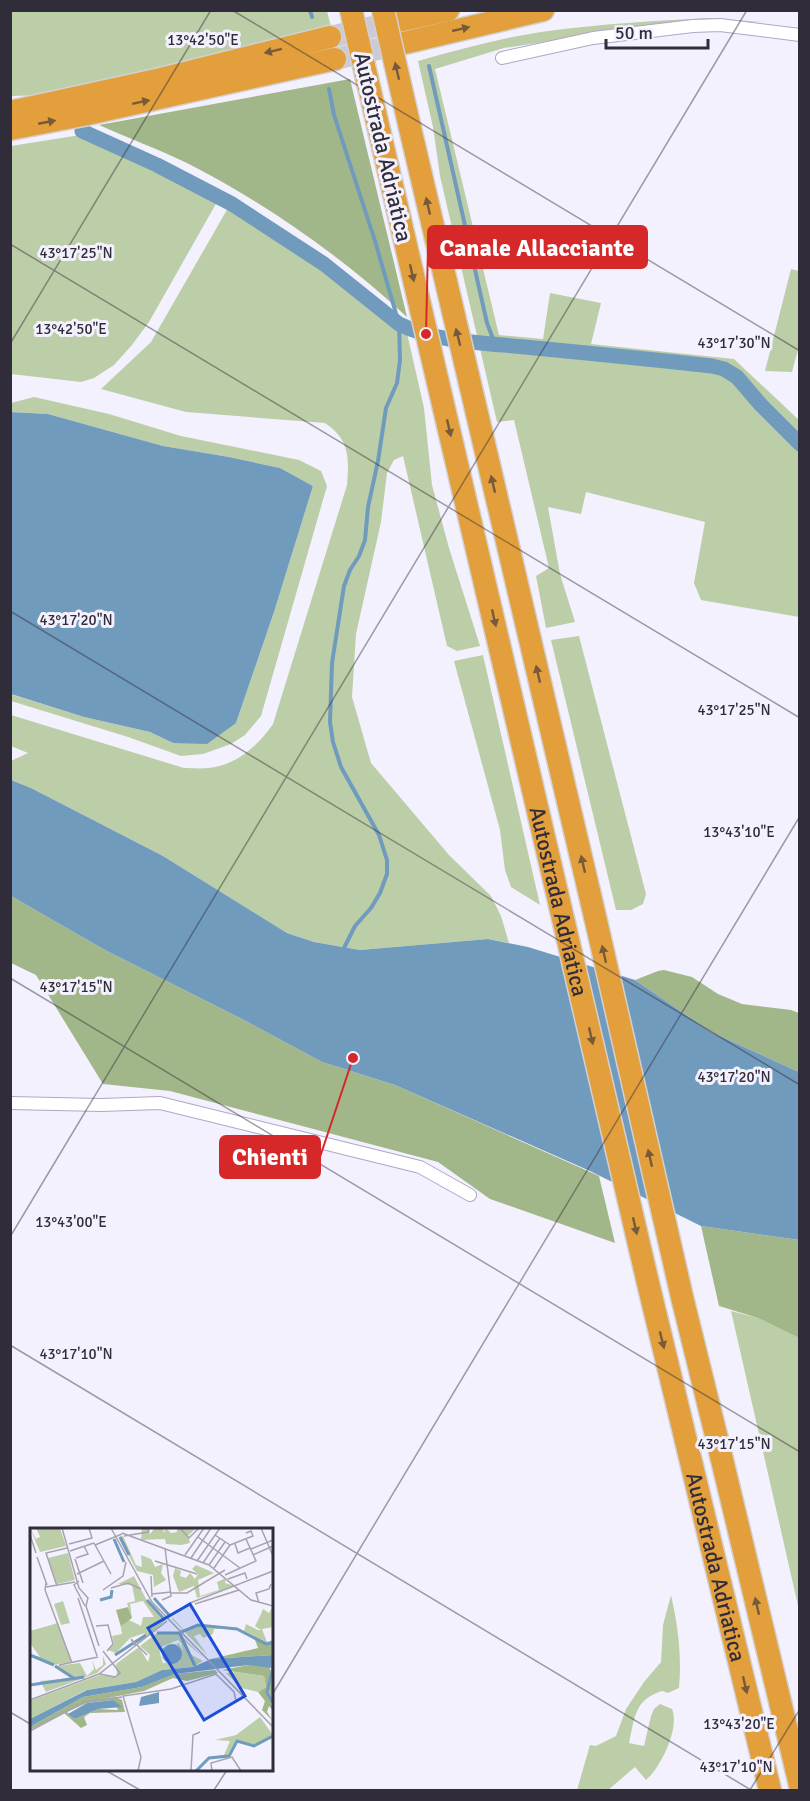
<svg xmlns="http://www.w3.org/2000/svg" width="810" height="1801" font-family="Signika,sans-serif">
	<rect width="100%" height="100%" fill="#f4f1fe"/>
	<path fill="#bccea7" d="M10,11h317l4,16 -283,68 -37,1z
		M707,18l57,4 -58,-1 -72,7 -130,20 -69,21 64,266 44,4 7,-46 51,10 -10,41 143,15 65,61v13l-25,-22 -1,12 26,26v168l-98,-17 -7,-17 11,-61 -119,-30 -5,22 -33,-7 12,67 15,48 -29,6 -10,-52 13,-8 -35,-148 -17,2 -57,-246 -7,-49 -15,-66c43,-12 86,-24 130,-30 53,-7 106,-10 159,-13z
		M80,135l137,67 -68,120 -17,23 -18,20 -20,13 -13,4 -70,-8v-228z
		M228,208l94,61 74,61 11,3 17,75 8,77 17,63 31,98 -23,5 -10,-5 -44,-190 -9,4 -7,13 -6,49 -25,112 -4,63 19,66 78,92 42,41 10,20 8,27 -21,-4 -128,11 -46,-8 -27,-9 -124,-77 -132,-68 -20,-8v-19l17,-8 -17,-7v-31l173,53c7,0 16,1 24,0 27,-2 50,-22 65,-44l74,-239c2,-28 3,-45 -22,-62l-139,-11 -85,-23 50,-47z
		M791,269l8,2v75l-7,26 -27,-1z
		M34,397l75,17 72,22 118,24 22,11 6,15 -66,230 -16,19 -14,9 -28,10 -22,2 -53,-19 -117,-36 -1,-7 74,23 66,15 23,11 63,-20 38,-111 39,-126 -33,-18 -51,-11 -66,-11 -115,-32 -37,-2v-9z
		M579,636l67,258 -3,10 -12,6h-15l-65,-270z
		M483,655l57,250 -29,-18 -6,-17 -5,-40 -46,-169z
		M731,1311l27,7 41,20v272z
		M671,1595c7,31 11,61 8,93l-11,5 -6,-2c-28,9 -27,26 -33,52l15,3 7,-30 3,-7 6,-5 12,5c8,19 -11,58 -26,71l-11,-13 -27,23h-31l13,-45 6,1 20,-10 10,-27 18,-27 17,-20 2,-37z"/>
	<path fill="#a2b789" d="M350,79l57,238c-66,-61 -140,-113 -220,-154 -29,-14 -59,-25 -88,-38z
		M11,896l94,54 137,69 80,43 73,23 204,91 16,67 -125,-44 -52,-37 -268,-71 -67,-7 -67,-109 -25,-12z
		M664,970l28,7 26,17 24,10 49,6 8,3v59l-88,-40 -76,-52 23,-9z
		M701,1226l98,14v98l-41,-20 -39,-12z"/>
	<path fill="#719bbd" d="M10,412l38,2 115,32 66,11 51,11 33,18 -39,126 -38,111 -29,21 -34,-1 -23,-11 -66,-15 -73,-23z
		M11,780l20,8 132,68 124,77 27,9 46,8 128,-11 40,8 107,33 76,52 88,40v168l-98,-14 -111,-55 -195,-86 -73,-23 -80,-43 -137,-69 -94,-54z"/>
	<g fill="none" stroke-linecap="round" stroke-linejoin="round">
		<path stroke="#719bbd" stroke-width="4" d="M310,10l2,7
			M429,66l58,257 8,21
			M329,89l5,26 41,126 24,83 1,36 -3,23 -11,25 -8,53 -10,46 -3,33 -6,16 -9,14 -6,16 -12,77 -2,59 3,20 8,25 38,68 8,25v14l-7,19 -9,15 -16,18 -13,26"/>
		<path stroke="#719bbd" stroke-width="15" d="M82,131l75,34 75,39 92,60 75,60c36,18 86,19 126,23 62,6 124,12 187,19l12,3 13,8 24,28 39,39"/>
		<path stroke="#cdcad7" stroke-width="22" stroke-dasharray="22 11" stroke-linecap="butt" d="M330,37l68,-16
			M335,59l69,-16"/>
		<defs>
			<path id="street" d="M502,58l91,-20 100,-12 27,-1 80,10
				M10,1103l91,2 59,-2 260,64 50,28"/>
			<g id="highway">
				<path d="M398,21l50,-11"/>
				<path d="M404,43l139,-33"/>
				<path d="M10,112l151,-33 169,-42"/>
				<path d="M410,128l186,793 86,376 36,146 82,342"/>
				<path d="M10,129l73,-14 252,-56"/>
				<path id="s1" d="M380,134l268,1149 122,507"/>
			</g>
		</defs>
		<use href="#street" stroke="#afa6c6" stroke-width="14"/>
		<use href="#highway" stroke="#d1d1d3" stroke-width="25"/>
		<use href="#street" stroke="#fff" stroke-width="12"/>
		<use href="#highway" stroke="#e29f3b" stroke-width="22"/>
		<defs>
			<path id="highway-bridge" d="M351,10l29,124
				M383,10l27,118"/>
		</defs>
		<use href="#highway-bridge" stroke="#d1d1d3" stroke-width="25" stroke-linecap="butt"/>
		<use href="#highway-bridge" stroke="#e29f3b" stroke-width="22"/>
	</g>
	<defs><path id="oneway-solid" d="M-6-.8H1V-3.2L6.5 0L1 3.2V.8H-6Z" transform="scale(1.5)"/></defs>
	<g fill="#775a3a">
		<use href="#oneway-solid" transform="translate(461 29) rotate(-13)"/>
		<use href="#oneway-solid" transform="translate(273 51) rotate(166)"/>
		<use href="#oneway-solid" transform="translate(397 71) rotate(-103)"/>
		<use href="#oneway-solid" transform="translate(141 102) rotate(-12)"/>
		<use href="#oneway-solid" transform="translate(47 122) rotate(-11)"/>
		<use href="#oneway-solid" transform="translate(428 206) rotate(-103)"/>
		<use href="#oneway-solid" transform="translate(412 273) rotate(77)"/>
		<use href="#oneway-solid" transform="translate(458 337) rotate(-104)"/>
		<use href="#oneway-solid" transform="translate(449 428) rotate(77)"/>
		<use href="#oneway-solid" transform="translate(493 484) rotate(-103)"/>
		<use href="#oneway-solid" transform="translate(494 618) rotate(77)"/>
		<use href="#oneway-solid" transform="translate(538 674) rotate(-103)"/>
		<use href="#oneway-solid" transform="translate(583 864) rotate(-103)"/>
		<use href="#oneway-solid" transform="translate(604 954) rotate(-103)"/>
		<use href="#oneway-solid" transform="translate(591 1036) rotate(77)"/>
		<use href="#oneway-solid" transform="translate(650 1158) rotate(-103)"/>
		<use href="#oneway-solid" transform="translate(635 1226) rotate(77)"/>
		<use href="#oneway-solid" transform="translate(662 1340) rotate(76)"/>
		<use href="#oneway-solid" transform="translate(757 1606) rotate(-103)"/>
		<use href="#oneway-solid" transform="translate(745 1685) rotate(77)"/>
	</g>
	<path fill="none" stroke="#302c39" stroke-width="1.5" stroke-opacity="0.45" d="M232,10l568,341M10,244l790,474M10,344l201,-334M10,611l790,474M10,978l790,474M10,1237l737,-1227M10,1345l741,445M272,1695l528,-879M10,1712l22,13M105,1770l35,20M214,1790l13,-20M750,1790l50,-81"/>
	<g text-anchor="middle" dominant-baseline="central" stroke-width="6" stroke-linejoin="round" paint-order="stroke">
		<g font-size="22" fill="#302c39" stroke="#f4f1fe">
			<text transform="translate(383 147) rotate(77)">Autostrada Adriatica</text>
			<text stroke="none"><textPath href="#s1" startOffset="788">Autostrada Adriatica</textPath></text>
			<text stroke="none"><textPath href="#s1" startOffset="1472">Autostrada Adriatica</textPath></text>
		</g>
	</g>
	<g transform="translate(30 1528)">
		<rect width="243" height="243" fill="#f4f1fe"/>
		<path d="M0,0l6,11 4,-2 -4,-9h24l6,18 -26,6zM112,0h7l1,6 5,-6h8l1,5 2,-5 5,5 6,-1v-4h19l-8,8 2,7 -9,2 -15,-1 -1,-5 -24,1zM93,8l13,29 6,2 -1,-12 10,4 4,8 8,-3 -2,9 5,7 -12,7 -1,-12 -16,-4 -18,-34zM38,25l7,27 -18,4 -9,-26zM166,37l18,8 -16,7 2,16 19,-6 -2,-8 9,-4 -1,5 10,3 -38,12 -3,-12 -15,6 -6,-16 2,-8 6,3 -1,5 6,2 4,-5 5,6 3,-5 -6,-5zM104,48l12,23 20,21 -28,24 -3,-4 4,1 6,-8 -15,5 -14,15 -8,-3 6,-6 -2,-8 10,-2 -1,-8 6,-7 14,7 2,-9h11l-11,-16 -13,3 2,14 -5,-15 8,-2 -3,-16 -14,-1zM33,73l7,22 -9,2 -7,-21zM243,78v21l-11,2 5,13 -23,-11 2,-7 12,6h3l-6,-4 6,-12 2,-5 6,4zM146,87l-3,3 11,12 13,-6 41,4 -24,1 -1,5 -10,4 -3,-4 -6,2 14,20 -36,-37zM28,95l13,39 -18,3 -23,-10 10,2 -10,-14v-12zM127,105h22l25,25 -21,-18 5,13 15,8 -10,6 -31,3 -26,12 -50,8 -56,29v-18l70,-26 17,2 -1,-13 23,-17 9,15 2,-7 -10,-9zM148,112l3,3 2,8 -4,-8 -17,5 -1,1v3l16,-8 3,17 -17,2 -2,-8 2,10 -4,-17zM73,128l3,8 -9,9 -51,19 -6,-11 32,-3 -17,-12 25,-3 7,13 7,-7 -2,-9 4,10 7,-5zM206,144l28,4 2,11 -8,5 -17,-4 -15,-15zM230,189l13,18 -19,11 -18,-6 -9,16 -20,2 17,-3 6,-14 -15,-1 21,-5z" fill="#bccea7" fill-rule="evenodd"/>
		<path d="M98,79l4,11 -11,8 2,8 -7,-24zM209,101l28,13 6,-2v15l-62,4 47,-11 -3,-8zM219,137l20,1 2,6 2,-4v33l-5,-12 -1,3 6,16v3l-4,-5 -2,6 6,9 -11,-11 3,-9 -7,-9 8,-5 -2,-11 -42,-6zM185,142l3,3 -31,8 -14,-3 -29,13 -56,11 28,-5 6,3 3,12 -35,1 -6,4 3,8 -6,3 -17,-15 -34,17v-3l53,-30 59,-10 33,-13zM83,172l5,10 -20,-1 -23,10 -8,-7 20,-9z" fill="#a2b789" fill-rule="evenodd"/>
		<path d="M132 126a10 10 0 1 1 20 0a10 10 0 1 1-20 0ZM243,127l-1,13 -23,-3 -74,9 -33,13 -59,10 -53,30v-8l57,-29 49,-8 26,-12 31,-3 18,-8zM129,164v11l-20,3 2,-9zM83,172l9,7 -24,2 -23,10 -7,-5 19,-11z" fill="#719bbd"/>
		<path fill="none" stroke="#719bbd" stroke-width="3" d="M90,9l9,18M84,11l10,23M124,70l15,17M70,72l11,-3 1,-7M117,72l18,20M127,105h22l19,-8 39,4 29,15 7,-1M150,106l15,32M0,127l24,10M85,127l31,-20M25,138l20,13M243,139l-6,25 6,11M0,157l54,-8M166,243l13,-13 20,-2 8,-15 17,5 19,-10"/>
		<path fill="none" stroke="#a6a2af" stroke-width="1.5" d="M32,0l17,60 9,10 -2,8 13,40M81,0l41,74 121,125M150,0l9,10 10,-10M231,0l12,28M92,5l87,32 42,35 22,6M0,7l6,18M185,7l15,10M94,8l24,-4 1,-4M168,9l42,31M64,15l17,31M39,16l23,-6 -3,-10M205,16l3,9 12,-5M65,17l27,-11M200,17l23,-9 -2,-5 -5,2M221,21l22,-9M40,23l24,-8M155,27l19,-27M223,27l20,-9M7,29l10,28M46,30l12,-4 -4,-8M161,30l20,-30M45,31l8,24M125,33l42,13M167,33l23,-33M173,35l17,-25M179,37l16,-23M184,40l16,-23M47,46l27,-13M195,47l31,-14 -10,-22M121,48l1,21M198,51l17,-6 2,6M49,53l-5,4 11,21M16,55l-1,7 27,73M27,58l-11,-33 21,-5M16,59l29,-5M81,60l17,-5 13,6M73,62l20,-14 3,-14M141,65h16l38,-23M122,66l19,-2M48,70l19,58M132,72l9,-4 -6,-48M229,75l-3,-10 13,-4 2,-5M165,76l44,-14M139,89l21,-14 83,-32M66,98l12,-1 5,19 -6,7M105,117l-4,-6 16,16M29,137l39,-8M70,146l15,3 5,-4 -17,-22M0,172l69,-26 68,-53M0,203l54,-29 38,-5M108,243l3,-14 -18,-61 48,-7 45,-15 18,18 2,9M161,243l2,-36 7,-3M182,243l-1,-8 21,-6 9,14"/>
		<path fill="#1d4ed8" fill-opacity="0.15" stroke="#1d4ed8" stroke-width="3" d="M160,76l55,92 -41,24 -56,-92z"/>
		<rect width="243" height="243" fill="none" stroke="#302c39" stroke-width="3"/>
	</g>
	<g font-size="15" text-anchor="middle" fill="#302c39" stroke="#f4f1fe" stroke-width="6" stroke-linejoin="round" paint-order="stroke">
		<text x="203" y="45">13°42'50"E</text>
		<text x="76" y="258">43°17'25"N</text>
		<text x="71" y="334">13°42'50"E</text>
		<text x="734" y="348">43°17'30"N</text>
		<text x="76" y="625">43°17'20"N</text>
		<text x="734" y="715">43°17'25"N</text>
		<text x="739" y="837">13°43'10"E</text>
		<text x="76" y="992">43°17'15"N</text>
		<text x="734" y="1082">43°17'20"N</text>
		<text x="71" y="1227">13°43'00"E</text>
		<text x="76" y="1359">43°17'10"N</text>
		<text x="734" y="1449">43°17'15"N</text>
		<text x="739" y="1729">13°43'20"E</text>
		<text x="736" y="1772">43°17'10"N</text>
	</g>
	<path fill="none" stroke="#d62828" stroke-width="2" d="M426 334L428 247M353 1058L320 1157"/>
	<g fill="#d62828" stroke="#f4f1fe" stroke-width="2">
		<circle cx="426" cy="334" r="6"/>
		<circle cx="353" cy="1058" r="6"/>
	</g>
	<g fill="#d62828" stroke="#d62828" stroke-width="2">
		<rect x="428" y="226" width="219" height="42" rx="6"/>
		<rect x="220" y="1136" width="100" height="42" rx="6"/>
	</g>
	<g font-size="24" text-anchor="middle" font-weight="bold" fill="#fff">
		<text x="537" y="256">Canale Allacciante</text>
		<text x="270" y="1165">Chienti</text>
	</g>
	<rect width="810" height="1801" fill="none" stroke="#302c39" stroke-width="24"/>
	<path d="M606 39v9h102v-9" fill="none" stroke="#302c39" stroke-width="3"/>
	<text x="615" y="39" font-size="18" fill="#302c39" stroke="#f4f1fe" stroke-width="4.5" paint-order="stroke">50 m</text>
</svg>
